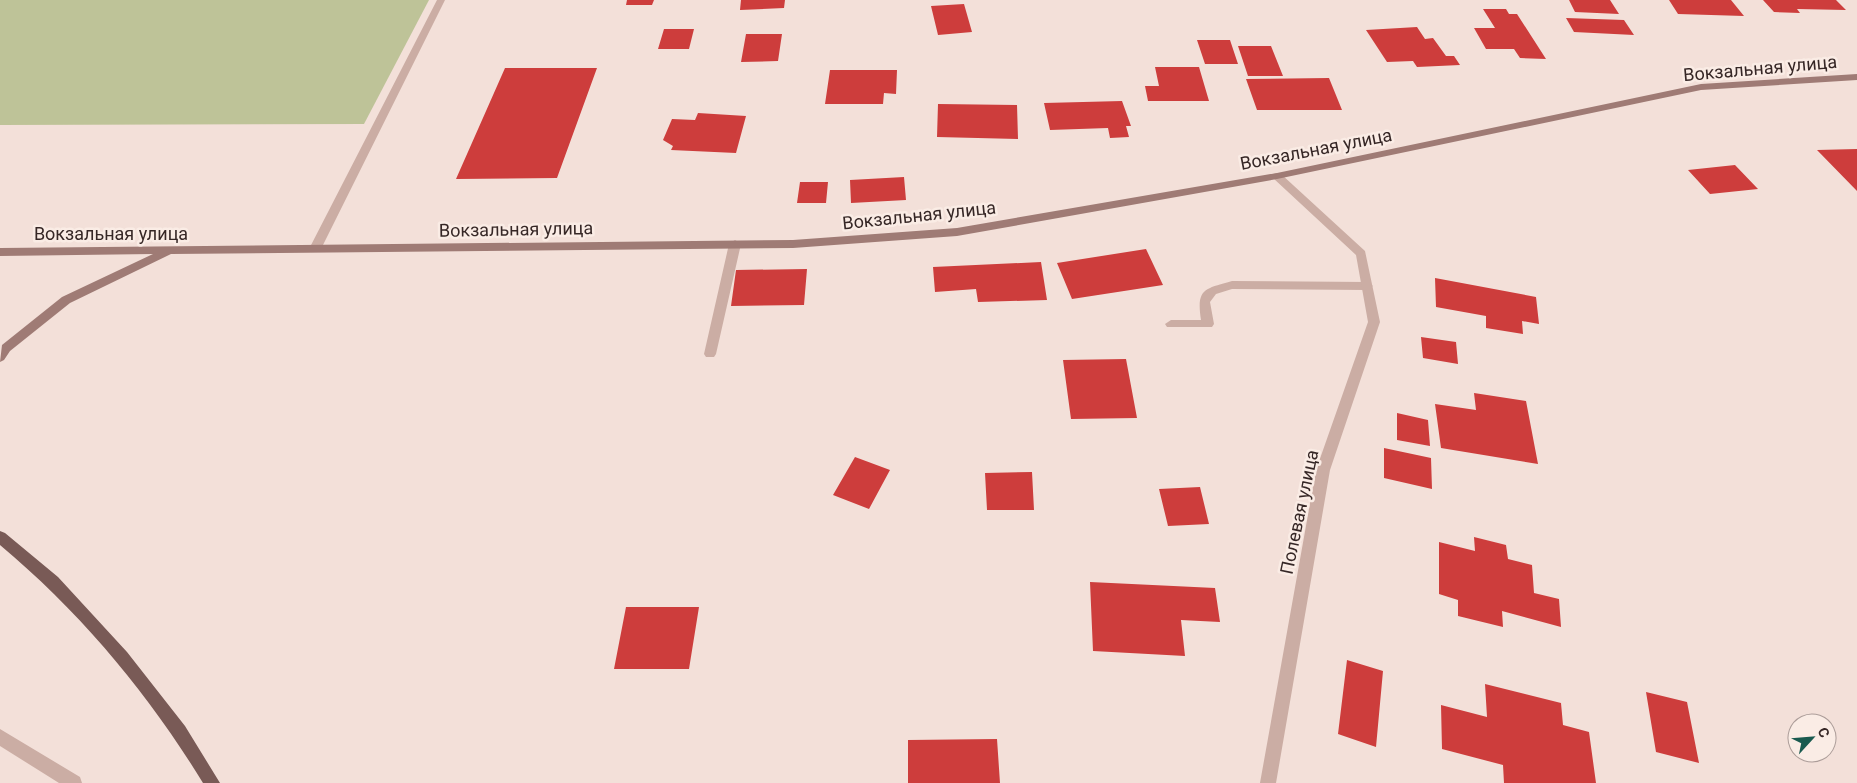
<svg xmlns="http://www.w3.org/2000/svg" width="1857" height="783" font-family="Roboto,sans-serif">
	<rect width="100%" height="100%" fill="#f3e0d9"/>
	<path fill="#bec398" d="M0,0h429l-65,124 -364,1z"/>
	<path fill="#cd3d3c" d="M627,0h27l-2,5h-26z
		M741,0h44l-1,8 -44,2z
		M1569,0h41l9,14 -44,-2z
		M1669,0h62l13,16 -66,-2z
		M1763,0h73l10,10 -49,-1 3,4 -26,-1z
		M964,4l8,28 -34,3 -7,-29z
		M1483,9h23l3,5h8l29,45 -26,-1 -6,-9h-28l-12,-21h21z
		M1566,18l58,2 10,15 -60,-3z
		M1417,27l8,12 8,-1 13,18h8l6,9 -43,2 -4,-6 -26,1 -21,-32z
		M664,29h30l-5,20h-31z
		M746,34h36l-4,27 -37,1z
		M1197,40h33l8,24h-33z
		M1238,46h33l12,30h-35z
		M1155,67h44l10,34h-61l-3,-15h14z
		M505,68h92l-40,110 -101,1z
		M830,70h67l-1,24 -12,-1 -1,11h-58z
		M1329,78l13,32h-85l-11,-31z
		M1122,101l9,25h-5l3,11 -19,1 -2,-10 -58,2 -6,-27z
		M938,104l79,1 1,34 -81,-2z
		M698,113l48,3 -10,37 -65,-3 2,-4 -10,-6 9,-21 23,1z
		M1857,149v42l-40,-41z
		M1735,165l23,24 -48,5 -22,-24z
		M904,177l2,23 -55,3 -1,-23z
		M800,182h28l-2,21h-29z
		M1146,249l17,36 -91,14 -15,-36z
		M1041,262l6,38 -69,2 -2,-13 -41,3 -2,-25z
		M807,269l-3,36 -73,1 5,-36z
		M1435,278l101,19 3,27 -17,-3 1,13 -37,-6v-12l-50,-9z
		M1421,337l35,5 2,22 -35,-6z
		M1126,359l11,59 -66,1 -8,-59z
		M1474,393l52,8 12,63 -97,-16 -6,-44 41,6z
		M1397,413l31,7 2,26 -33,-6z
		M1384,448l47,10 1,31 -48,-11z
		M855,457l35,13 -21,39 -36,-14z
		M1032,472l2,38h-47l-2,-37z
		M1200,487l9,37 -41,2 -9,-37z
		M1474,537l32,8 2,14 24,6 2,28 25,6 2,28 -59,-16 1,16 -45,-11v-16l-19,-6v-52l36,9z
		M1090,582l125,6 5,34 -39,-2 4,36 -92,-5z
		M626,607h73l-10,62h-75z
		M1347,660l36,11 -7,76 -38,-13z
		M1485,684l76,19 2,22 26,7 7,51h-92l-1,-18 -61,-16 -1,-44 46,12z
		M1646,692l41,10 12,61 -43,-11z
		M997,739l3,44h-92v-43z"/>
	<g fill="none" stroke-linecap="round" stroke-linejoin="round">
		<path fill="#cbada4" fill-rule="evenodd" d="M735,240l6,4 -25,110 -2,3h-8l-2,-3 25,-110z
			M1232,281l135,1 6,4 -6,4 -135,-1 -16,5 -6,8 4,22 -2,3h-45l-2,-3 6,-4h30c-5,-32 4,-31 31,-39z
			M0,729l80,48 2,6h-23l-59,-37z"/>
		<path fill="#cbada4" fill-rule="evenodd" d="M437,0h8l-124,249 -2,3h-8l-2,-3z
			M1277,173l4,1 84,77 15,71 -50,148 -54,313h-16l56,-313 52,-148 -12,-67 -83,-77 -1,-2 1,-2z"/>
		<path fill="#9f7b75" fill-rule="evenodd" d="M1857,74v6l-156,10 -424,89 -320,57 -164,12 -622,6 -101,49 -60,48 -6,9 -4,2 2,-17 60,-48 91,-43 -153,2v-8l793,-8 164,-12 320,-55 424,-89z"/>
		<path fill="#795a56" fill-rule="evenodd" d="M0,531l5,2 53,44 69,75 58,74 35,57h-17c-55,-90 -122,-170 -203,-238z"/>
	</g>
	<g text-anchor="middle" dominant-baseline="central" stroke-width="5" stroke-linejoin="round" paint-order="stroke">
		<g font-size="18" fill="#362726" stroke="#faece5">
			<text transform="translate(1760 68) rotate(-5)">Вокзальная улица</text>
			<text transform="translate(1316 149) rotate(-11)">Вокзальная улица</text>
			<text transform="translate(919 215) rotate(-6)">Вокзальная улица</text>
			<text transform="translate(516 229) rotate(-1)">Вокзальная улица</text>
			<text x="111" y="233">Вокзальная улица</text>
			<text transform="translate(1299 512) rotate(-78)">Полевая улица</text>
		</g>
	</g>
	<g transform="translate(1812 738) rotate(64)"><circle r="24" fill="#faece5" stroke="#ac9d99"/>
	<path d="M0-4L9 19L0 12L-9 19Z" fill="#195a4f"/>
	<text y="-8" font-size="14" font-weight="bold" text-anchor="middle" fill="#362726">С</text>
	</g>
</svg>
